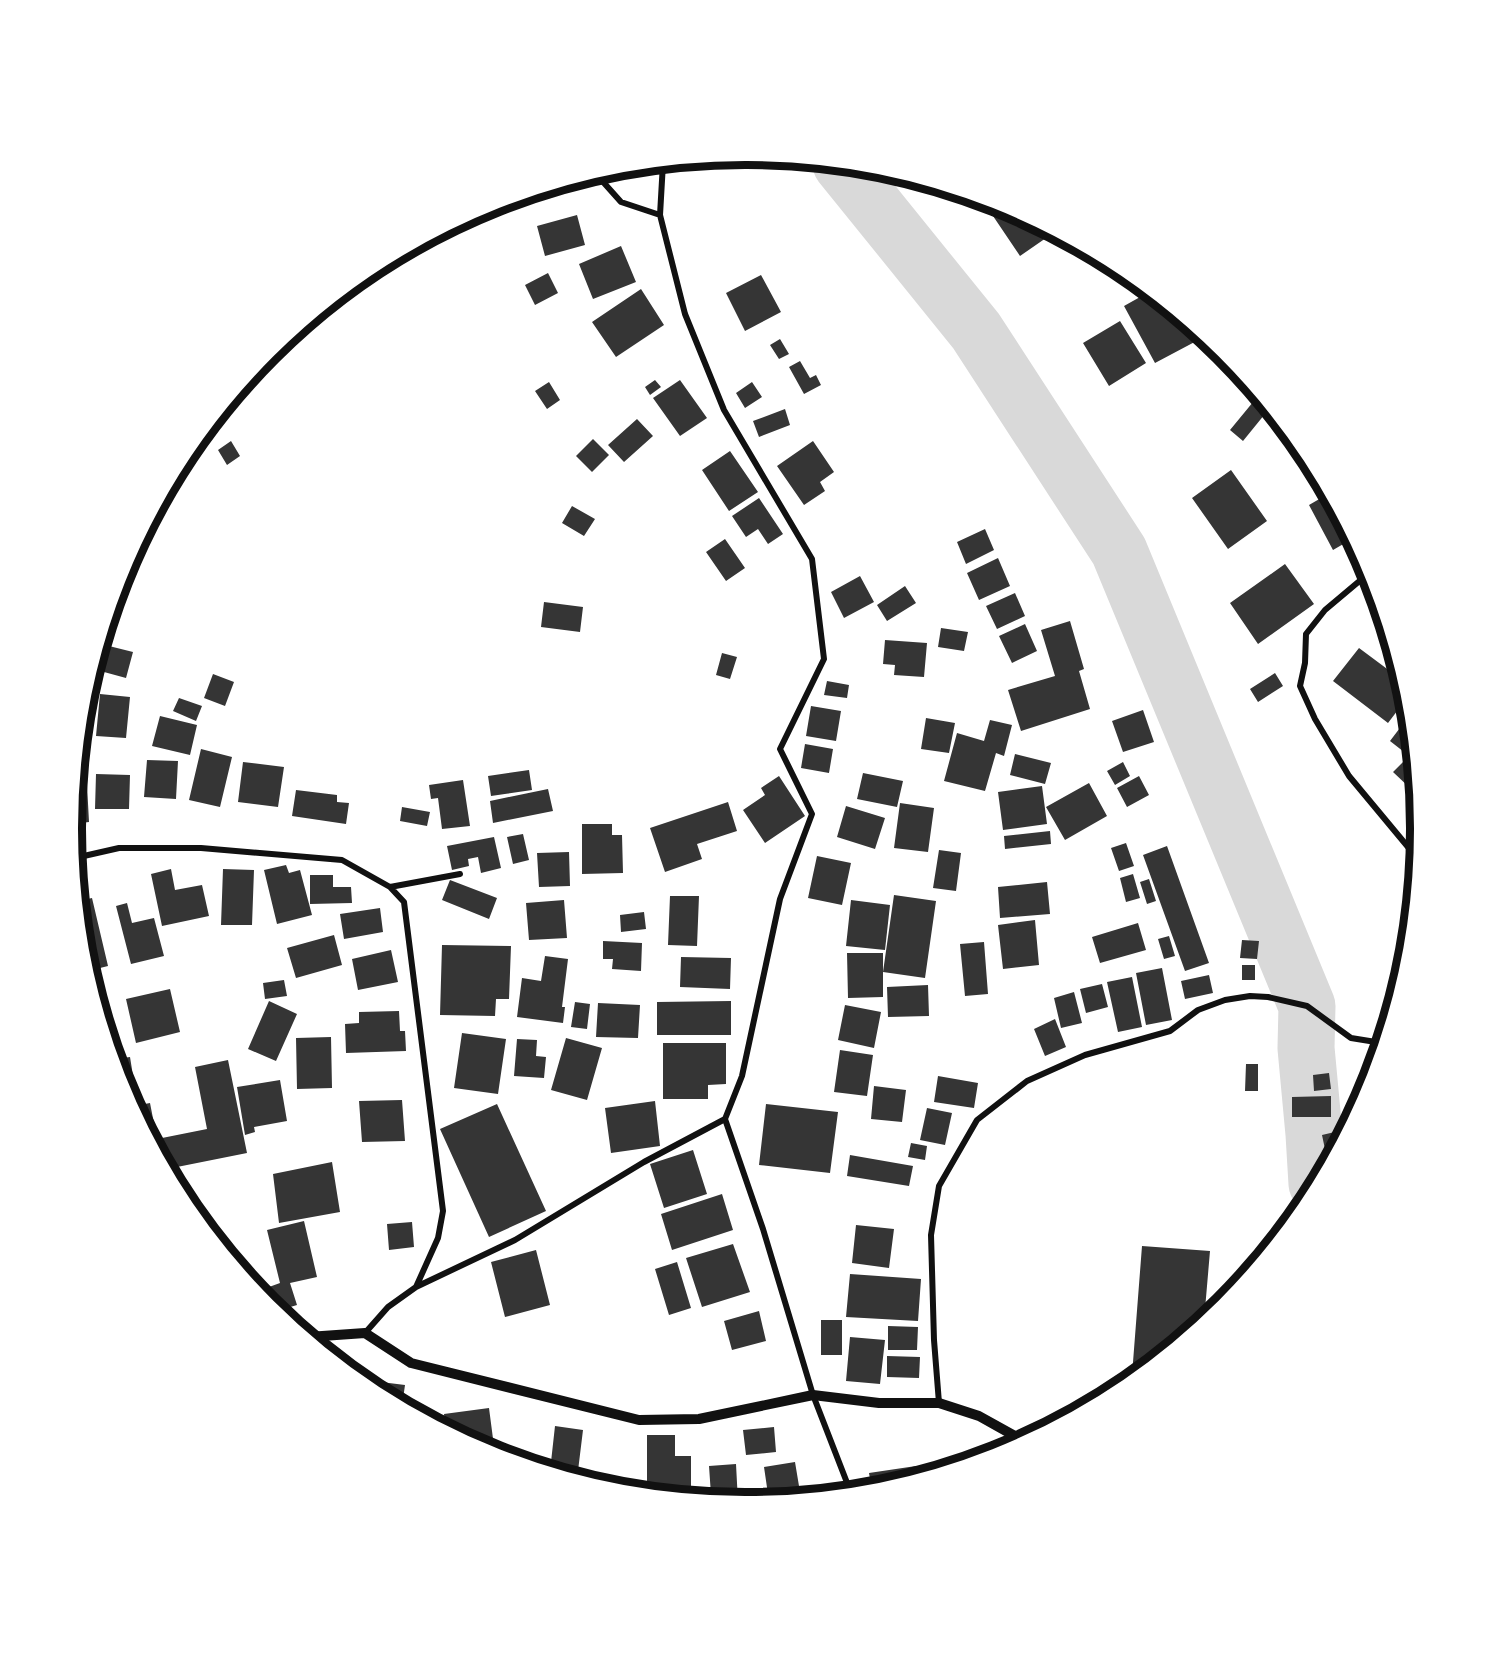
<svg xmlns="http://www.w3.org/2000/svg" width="1492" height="1658" font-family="'DejaVu Sans',sans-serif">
	<rect width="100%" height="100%" fill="#fff"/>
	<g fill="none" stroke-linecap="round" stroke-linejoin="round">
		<path stroke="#d9d9d9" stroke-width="57" d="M841,164l135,167 143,220 188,455 -1,42 8,86 3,50"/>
	</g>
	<path fill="#353535" d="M1002,206l34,18 10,14 -26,18 -29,-43z
		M577,215l8,30 -40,11 -8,-30z
		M621,246l15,36 -43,17 -14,-35z
		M1087,250l21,12 -9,6z
		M548,273l10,20 -23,12 -10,-20z
		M761,275l20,37 -36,19 -19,-38z
		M641,289l23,36 -48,32 -24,-35z
		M1149,292l55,45 -49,26 -31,-57z
		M1120,321l26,42 -37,23 -26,-43z
		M780,339l9,15 -10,5 -9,-14z
		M800,361l10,17 6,-3 5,10 -17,9 -15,-27z
		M655,380l6,7 -11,8 -5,-8z
		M680,380l27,38 -27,18 -27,-38z
		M549,382l11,18 -13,9 -12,-18z
		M752,382l10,15 -17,11 -9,-15z
		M1258,396l11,13 -26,32 -13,-11z
		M785,409l5,16 -31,12 -6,-16z
		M637,419l16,17 -29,26 -16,-17z
		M593,439l16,16 -17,17 -16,-16z
		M231,441l9,15 -13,9 -9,-15z
		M813,441l21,31 -14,10 5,9 -21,14 -27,-39z
		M730,451l28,41 -29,19 -27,-41z
		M1231,470l36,51 -39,28 -36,-51z
		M1328,494l24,45 -19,11 -24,-45z
		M759,498l24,36 -15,10 -10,-15 -12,8 -14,-21z
		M572,506l23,13 -11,17 -22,-13z
		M985,529l9,21 -28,14 -9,-22z
		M725,539l20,29 -19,13 -20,-29z
		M998,558l12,28 -31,14 -12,-27z
		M1285,564l29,40 -56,40 -28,-41z
		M860,576l14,26 -30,16 -13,-26z
		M905,586l11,17 -29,18 -10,-16z
		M1015,593l10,23 -28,13 -11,-23z
		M544,602l39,5 -3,25 -39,-5z
		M1070,621l14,48 -5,2 11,38 -69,22 -13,-41 47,-14 -14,-46z
		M1025,624l12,27 -25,12 -13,-27z
		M941,628l27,4 -4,19 -26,-4z
		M885,640l42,3 -3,34 -30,-2 1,-10 -12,-1z
		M101,644l32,8 -7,26 -33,-9z
		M1359,648l43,32 5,18 -19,25 -55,-42z
		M722,653l15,4 -7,22 -14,-4z
		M1275,673l8,13 -25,16 -8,-13z
		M213,674l21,8 -9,24 -21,-8z
		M827,681l22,4 -2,13 -23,-3z
		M100,694l30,3 -4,41 -30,-2z
		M179,698l23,8 -6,15 -23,-10z
		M811,706l30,5 -5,30 -30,-5z
		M1143,710l11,32 -31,10 -11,-31z
		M160,716l37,9 -7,30 -38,-9z
		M1409,716l4,43 -23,-18z
		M926,718l29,5 -6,30 -28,-4z
		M990,720l22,5 -8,31 -8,-3 -11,38 -41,-10 13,-48 27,8z
		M805,744l28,5 -4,24 -28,-5z
		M80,747h5l4,75 -16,2z
		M201,749l31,8 -12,50 -31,-7z
		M1015,754l36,9 -6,21 -35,-9z
		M147,760l31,1 -2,38 -32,-2z
		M243,762l41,5 -6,40 -40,-5z
		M1123,762l7,14 -15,9 -8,-14z
		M1403,762l11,10 2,12 -5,5 -18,-17z
		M529,770l3,20 -41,6 -3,-20z
		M863,773l40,8 -6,26 -40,-8z
		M96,774l34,1 -1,34h-34z
		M779,776l26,40 -40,27 -22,-33 22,-15 -4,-7z
		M1139,776l10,19 -22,12 -10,-19z
		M463,780l7,46 -28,3 -4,-31 -7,1 -2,-14z
		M1089,783l18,33 -42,24 -19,-33z
		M1042,786l5,38 -44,6 -5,-38z
		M548,789l5,22 -60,12 -3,-22z
		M296,790l41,5v7l12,1 -3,21 -54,-8z
		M728,802l9,29 -40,13 5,15 -37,13 -15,-44z
		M900,803l34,5 -6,44 -34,-4z
		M846,806l39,12 -10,31 -38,-12z
		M402,807l28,5 -3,14 -27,-5z
		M582,824h30v11h10l1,38 -41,1z
		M1050,831l1,13 -46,5 -1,-13z
		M523,834l6,26 -16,4 -6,-27z
		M494,837l7,31 -20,5 -3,-16 -10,2 1,7 -17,4 -5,-24z
		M1126,843l8,23 -15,5 -8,-23z
		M1167,846l42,117 -24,8 -42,-116z
		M939,850l22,3 -5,38 -23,-3z
		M569,852l1,34 -31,1 -2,-34z
		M817,856l34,7 -9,42 -34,-7z
		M286,865l3,8 11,-3 12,45 -35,9 -13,-54z
		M171,869l4,21 27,-5 7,31 -47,10 -11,-52z
		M223,869l31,1 -2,55h-31z
		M1133,874l7,24 -14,4 -6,-24z
		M310,875h23v12h18l1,16 -42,1z
		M1149,879l7,22 -9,3 -7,-22z
		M450,880l47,18 -8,21 -47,-19z
		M1047,882l3,32 -50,4 -2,-31z
		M894,895l42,6 -11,77 -42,-6z
		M670,896h29l-2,50 -29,-1z
		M92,898l16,68 -20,5 -3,-11 -6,-59z
		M564,900l3,38 -38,2 -3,-37z
		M851,900l39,5 -5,45 -39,-4z
		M127,903l5,20 22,-5 10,38 -33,8 -15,-58z
		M380,908l3,24 -39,7 -4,-25z
		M644,912l2,17 -25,3 -1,-17z
		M1035,920l4,45 -36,4 -5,-44z
		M1138,923l8,27 -46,13 -8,-26z
		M334,935l8,30 -46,13 -9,-30z
		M1169,936l6,20 -11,3 -6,-20z
		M1242,940l17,1 -2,18 -17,-1z
		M603,941l39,2 -1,28 -29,-2 1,-10h-10z
		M984,942l4,52 -23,2 -5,-52z
		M442,945l69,1 -2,53h-13l-1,17 -55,-1z
		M391,950l7,32 -40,8 -6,-31z
		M847,953h36v44l-35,1z
		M545,956l23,3 -6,48h3l-2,16 -46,-6 5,-39 19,3z
		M681,957l50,1 -1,31 -50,-2z
		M1242,965h13v15h-13z
		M1162,968l10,52 -26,5 -10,-52z
		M1209,975l4,18 -28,6 -4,-18z
		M1132,977l10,50 -24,5 -11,-50z
		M284,980l3,16 -22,3 -2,-16z
		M1102,984l6,23 -22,6 -6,-24z
		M928,985l1,31 -41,1 -1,-30z
		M170,989l10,43 -44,11 -10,-44z
		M1074,992l8,31 -21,5 -7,-30z
		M269,1001l28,13 -21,47 -28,-12z
		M731,1001v34h-74v-33z
		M575,1002l15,2 -3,25 -16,-2z
		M598,1003l42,2 -2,33 -42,-1z
		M845,1005l36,7 -7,36 -36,-8z
		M399,1011l1,20h5l1,20 -60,2 -1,-29 14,-1v-11z
		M1055,1019l11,28 -21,9 -11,-27z
		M462,1033l44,6 -8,55 -44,-6z
		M331,1037l1,51 -35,1 -1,-51z
		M566,1038l36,10 -15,52 -36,-10z
		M517,1039l20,1 -1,16 10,1 -2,21 -30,-2z
		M663,1043h63v41l-18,1v14h-45z
		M840,1050l33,5 -6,41 -33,-4z
		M130,1057l5,31 -10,2 -10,-31z
		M228,1060l19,93 -80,16 -33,-63 16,-3 7,36 50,-10 -12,-62z
		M1246,1064h12v27h-13z
		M1329,1073l2,16 -17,2 -1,-16z
		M938,1076l40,7 -4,25 -40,-6z
		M280,1080l7,41 -33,6 1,5 -10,3 -8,-48z
		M874,1086l32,4 -4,32 -31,-3z
		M1331,1096v21h-39v-20z
		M402,1100l3,41 -43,1 -3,-41z
		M655,1101l5,45 -49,7 -6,-45z
		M497,1104l49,107 -57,26 -49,-108z
		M766,1104l72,8 -8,61 -71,-8z
		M927,1108l25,5 -7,32 -25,-5z
		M1339,1131l2,8 -7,13 -8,2 -4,-19z
		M911,1143l16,3 -2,14 -17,-3z
		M693,1150l14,44 -43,14 -14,-44z
		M850,1155l63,11 -4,20 -62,-10z
		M332,1162l8,50 -61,11 -6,-49z
		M722,1194l11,36 -61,20 -11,-36z
		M1288,1209l12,2 -10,13 -5,-2z
		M304,1221l13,56 -27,6 7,22 -20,6 -8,-24 11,-4 -13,-53z
		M412,1222l2,25 -25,3 -2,-26z
		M856,1225l38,4 -5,39 -37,-5z
		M733,1244l17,48 -48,15 -16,-49z
		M1142,1246l68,5 -6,70 -66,54h-6z
		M536,1250l14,55 -45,12 -14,-55z
		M240,1255l8,24h-1l-17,-21z
		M677,1262l14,46 -22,7 -14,-46z
		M850,1274l71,5 -3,42 -72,-4z
		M759,1311l7,30 -34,9 -8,-29z
		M821,1320h21v35h-21z
		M888,1326l30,1 -1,23h-29z
		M850,1337l35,3 -5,44 -34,-3z
		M887,1356l33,1 -1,21 -32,-1z
		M381,1382l24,3 -3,21 -22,-12z
		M489,1408l6,46 -7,-2 -42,-23 -2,-15z
		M555,1426l28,4 -6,49 -27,-8z
		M774,1427l2,25 -30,3 -3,-25z
		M647,1435h28v21h16v40l20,-1 -2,-29 27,-2 2,38 -91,-9z
		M795,1462l6,36 -32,3 -5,-34z
		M916,1466l2,12 -46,13 -3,-18z"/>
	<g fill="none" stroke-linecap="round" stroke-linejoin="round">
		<path stroke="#111" stroke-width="6" d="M663,163l-3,52 25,99 39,96 88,149 12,100 -44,90 32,65 -32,85 -38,177 -17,43 38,110 50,166 38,98
			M596,174l25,28 39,13
			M1369,573l-44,37 -19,24 -1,29 -5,23 15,33 34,57 64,77 4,7
			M75,858l44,-10h82l141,12 48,27 14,15 39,309 -5,27 -22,49 -28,20 -23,26
			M390,887l70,-13
			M416,1287l99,-47 129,-78 81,-43
			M939,1403l-5,-63 -3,-105 8,-49 38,-66 50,-39 58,-26 85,-24 28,-21 27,-10 25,-4 18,1 39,9 44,32 31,5"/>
		<path stroke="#111" stroke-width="10" d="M308,1337l57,-4 46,30 228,57 60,-1 114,-24 66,8h60l40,13 45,25"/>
	</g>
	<path d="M0 0H1492V1658H0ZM745 165H747A663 663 0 0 1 1410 828V829A663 663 0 0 1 747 1492H745A663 663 0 0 1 82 829V828A663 663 0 0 1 745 165Z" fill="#fff" fill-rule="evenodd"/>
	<path fill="none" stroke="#111" stroke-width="8" d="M745 165H747A663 663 0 0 1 1410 828V829A663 663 0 0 1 747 1492H745A663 663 0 0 1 82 829V828A663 663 0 0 1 745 165Z"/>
</svg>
